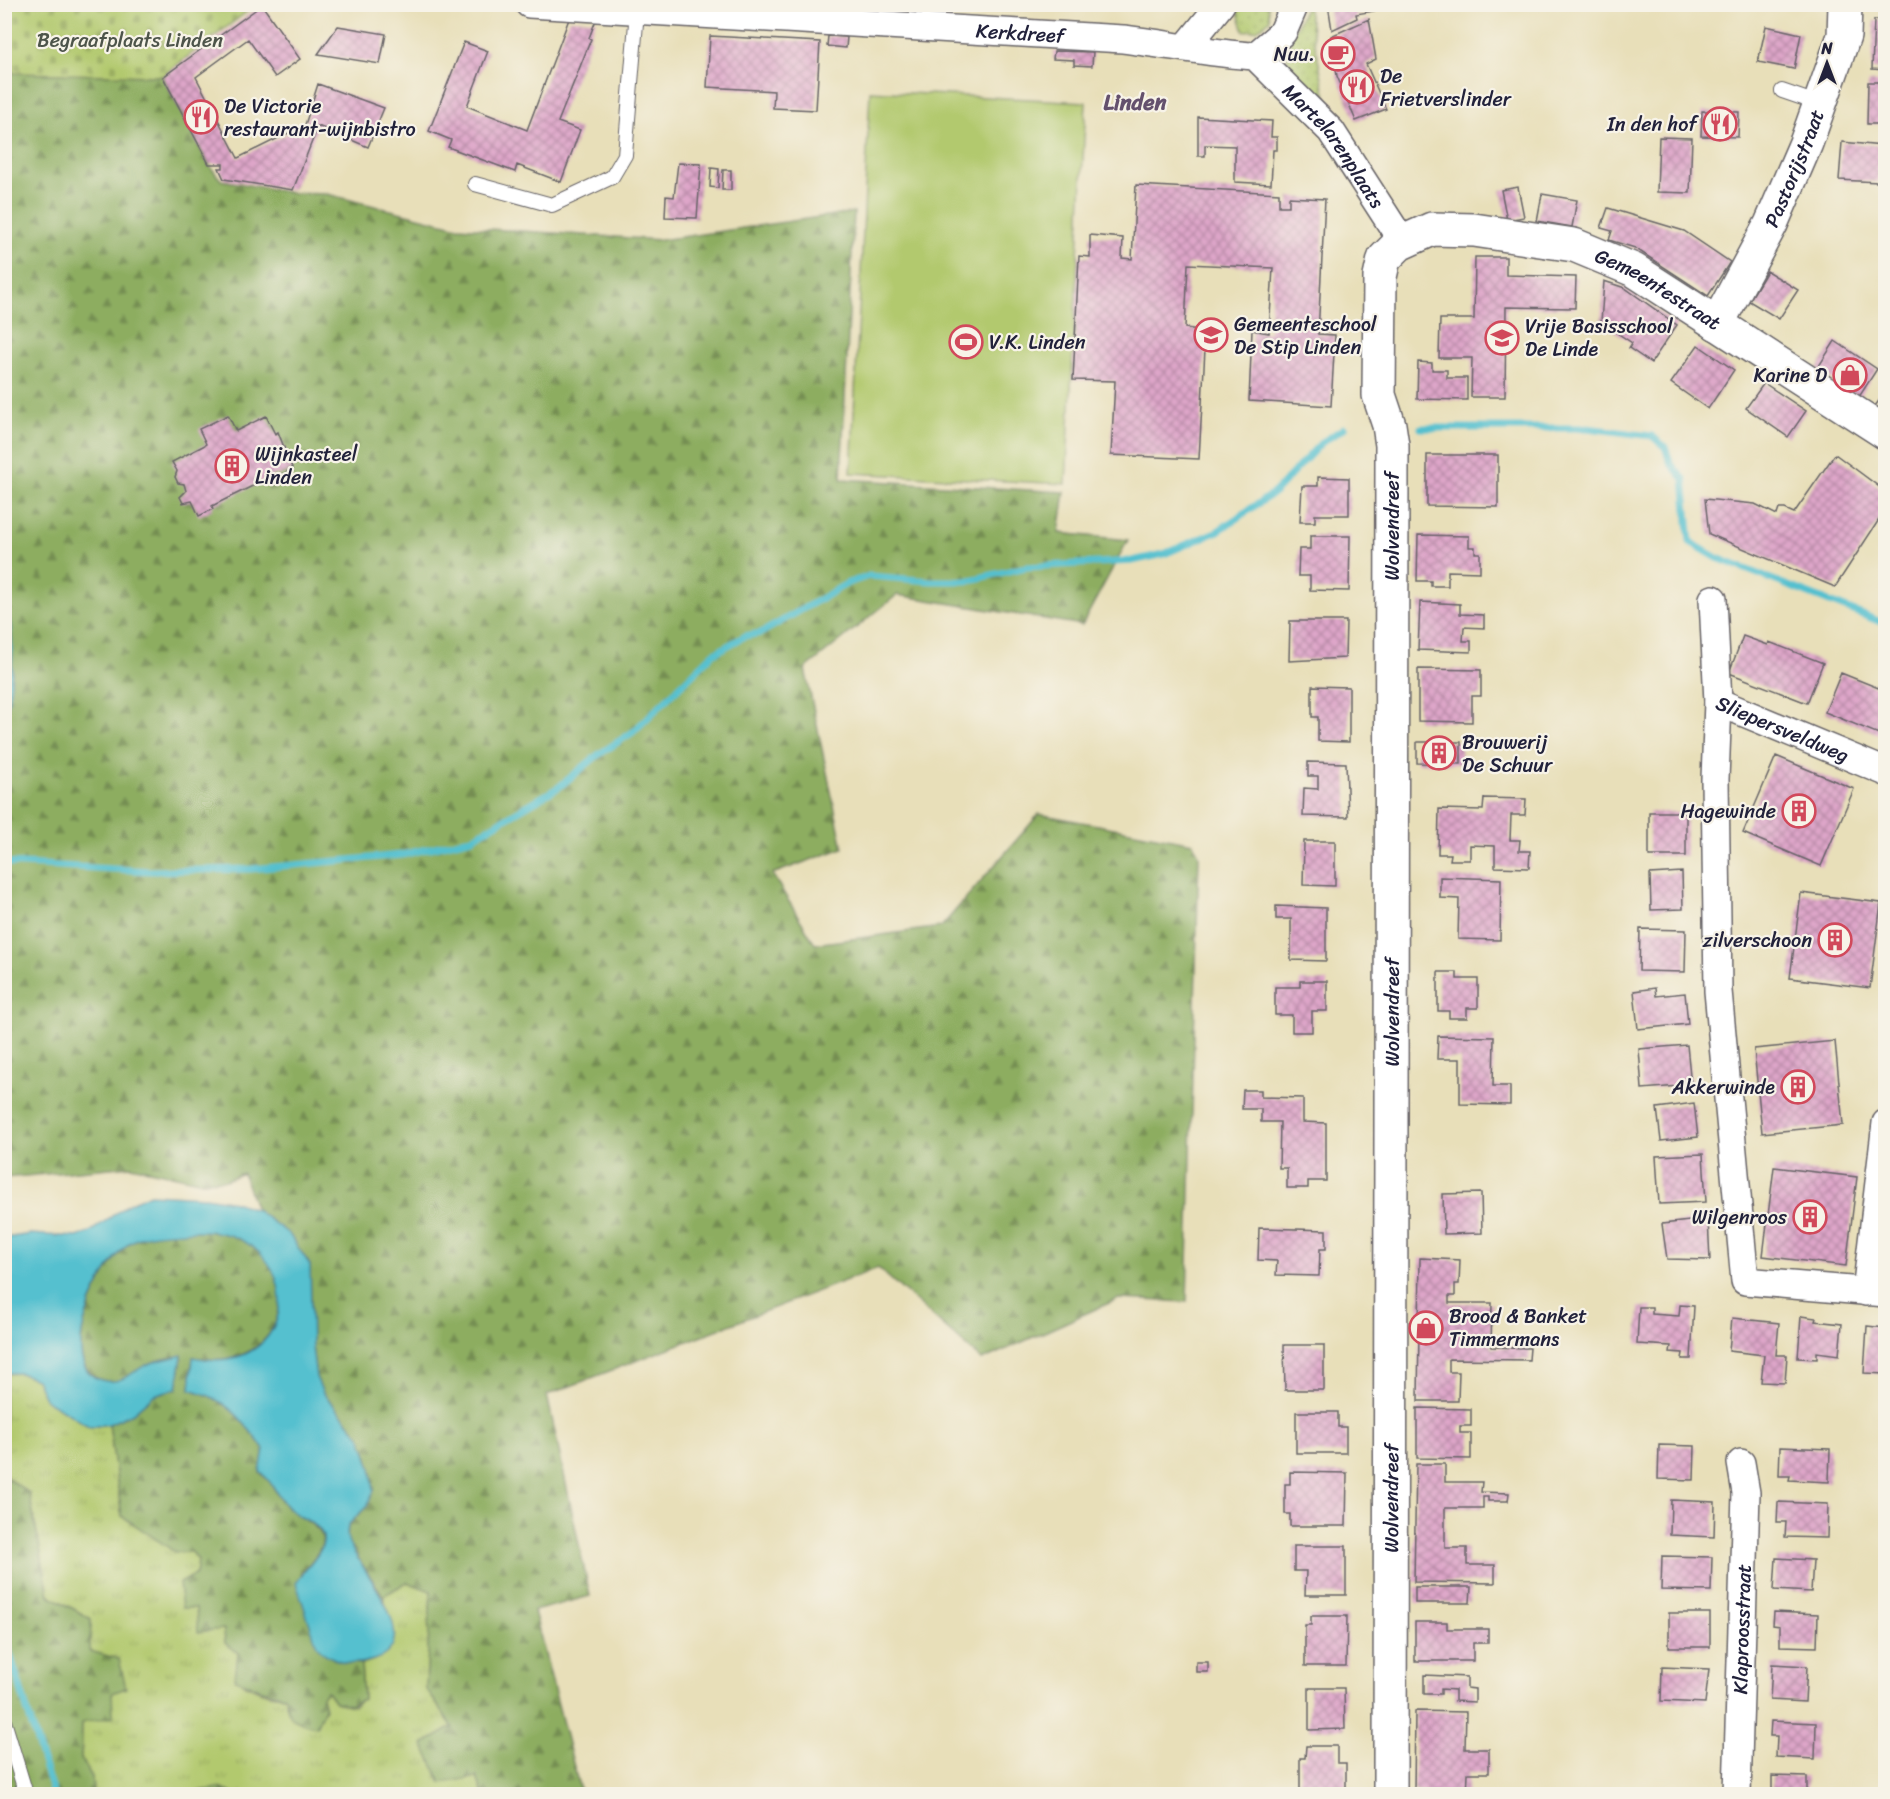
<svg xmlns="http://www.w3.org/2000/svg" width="1890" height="1799" font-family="Sriracha,sans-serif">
	<defs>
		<pattern id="grass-tufts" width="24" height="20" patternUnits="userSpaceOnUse" patternTransform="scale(1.5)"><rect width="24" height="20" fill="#b2c96e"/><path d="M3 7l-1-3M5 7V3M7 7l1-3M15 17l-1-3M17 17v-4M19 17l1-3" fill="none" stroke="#99ac60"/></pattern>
		<pattern id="forest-firs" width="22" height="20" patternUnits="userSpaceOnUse" patternTransform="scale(1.5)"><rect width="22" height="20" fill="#8dad61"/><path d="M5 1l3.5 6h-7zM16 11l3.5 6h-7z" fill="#738c51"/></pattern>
		<pattern id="cemetery-stones" width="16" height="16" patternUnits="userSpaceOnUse" patternTransform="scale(1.5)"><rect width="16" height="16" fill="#b2c96e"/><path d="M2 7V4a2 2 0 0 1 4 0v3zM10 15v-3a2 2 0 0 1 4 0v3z" fill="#99ac60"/></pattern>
		<pattern id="park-dots" width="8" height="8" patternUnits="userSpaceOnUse" patternTransform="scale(1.5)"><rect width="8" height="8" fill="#b2c96e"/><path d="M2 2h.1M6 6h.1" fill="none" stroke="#99ac60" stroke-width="1.8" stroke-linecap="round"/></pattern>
		<pattern id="building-cross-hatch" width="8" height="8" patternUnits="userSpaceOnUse" patternTransform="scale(1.5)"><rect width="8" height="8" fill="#dea6c9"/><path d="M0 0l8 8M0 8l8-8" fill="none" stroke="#b487a4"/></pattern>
	</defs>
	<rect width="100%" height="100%" fill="#f7f3e8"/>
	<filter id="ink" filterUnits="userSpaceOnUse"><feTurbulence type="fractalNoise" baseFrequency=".0167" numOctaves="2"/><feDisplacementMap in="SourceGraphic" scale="12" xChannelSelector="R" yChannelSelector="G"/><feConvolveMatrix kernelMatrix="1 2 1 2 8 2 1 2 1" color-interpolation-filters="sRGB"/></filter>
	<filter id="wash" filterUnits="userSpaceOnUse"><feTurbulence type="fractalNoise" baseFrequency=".008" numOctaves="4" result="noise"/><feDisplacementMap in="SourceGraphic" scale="24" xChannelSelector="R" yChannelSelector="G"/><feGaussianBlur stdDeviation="1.35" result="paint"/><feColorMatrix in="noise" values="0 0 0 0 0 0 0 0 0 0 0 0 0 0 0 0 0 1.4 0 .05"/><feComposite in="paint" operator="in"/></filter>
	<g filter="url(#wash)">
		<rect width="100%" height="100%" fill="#e8dfb9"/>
		<path fill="url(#grass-tufts)" stroke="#6a7654" stroke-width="1.5" d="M20,1373l16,6 10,21 44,27 19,-3 13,92 70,36 6,8 -2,14 -17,10 17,24 28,21 1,14 13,10 1,28c32,19 48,15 83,15l5,-5 8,11 18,4 10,-7 -2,-35 13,-4 21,-25 -12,-39 24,-14 24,9 -5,98 27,38 -29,18 53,32 6,17h-247l-18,-6 -34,6h-91l-1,-17 -11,-18 1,-36 30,-30 7,-34 -30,-8 2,-32 -42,-24 -20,-102 -24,-17 -1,-102z"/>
		<path fill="url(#forest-firs)" stroke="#58684e" stroke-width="1.5" d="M4,50l9,23 149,3 47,89 12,15 72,13 34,1 131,33 203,13 193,-28 -13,267 224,13 -6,41 69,7 -46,85 -185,-30 -92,74 38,179 -71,26 43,70 126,-17 98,-113 154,29 6,12 -12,447 -69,-3 -136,61 -104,-92 -331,127 43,201 -56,15 47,183h-98l-6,-17 -36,6 -18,-39 30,-17 -27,-38 5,-98 -24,-9 -24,14 -36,-55 1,-16 19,-19 7,-16 -3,-22 -10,-31 -38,-44 -7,-16 -4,-30 -2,-82 -21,-31 -33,-24 -13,-37 -17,7 -28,1 -67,-15 -126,12 -1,-458c10,-39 11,-80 0,-119z
			M196,1230c10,1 22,1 32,4 83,24 63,144 -35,123l-3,32c39,11 51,29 74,60l-4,24c13,8 15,21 25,32 18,19 55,23 28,54 -4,5 -5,9 -12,13l43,90 17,2 2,35 -12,6 -16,-3 -8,-11 -5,5 3,12 -9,19c-21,-5 -29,-7 -31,-31l-24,-6 -26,-11 3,-26 -13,-10 -1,-14 -26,3 -2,-24h-14l-3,-24 17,-10 2,-14 -6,-8h-17l-53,-36 -13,-92 24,-11 21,-18 23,-7 5,-32c-10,1 -22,3 -31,7 -16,6 -27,23 -46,18 -55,-12 -2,-122 27,-140 17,-10 45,-9 64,-11z
			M4,1476l25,17 20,102 42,24 -1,32 29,8 7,29 -14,5 1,24 -31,6 -1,36 11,18 1,17h-87z
			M218,1788l18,6h-52z"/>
		<path fill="url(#cemetery-stones)" stroke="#6a7654" stroke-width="1.5" d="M5,4h251v1l-94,71 -149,-3 -8,-23z"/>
		<path fill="url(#park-dots)" stroke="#6a7654" stroke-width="1.5" d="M1238,5h30l2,15 -13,10 -13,1 -6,-18z
			M1307,5l20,98c-48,-43 -50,-39 -20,-98z"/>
		<path fill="#b2c96e" stroke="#6a7654" stroke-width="1.5" d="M870,91l216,11 -20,382 -215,-11z"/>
		<path fill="#54c0cf" stroke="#3b7185" stroke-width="1.5" d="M5,601c12,37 8,81 0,119z
			M150,1194l56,3 29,5 21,8 33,24 21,31 2,82 4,30 7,16 38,44 10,31 3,22 -7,16 -19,19c-1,6 -2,13 1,18 11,25 72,93 32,114 -11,5 -20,7 -31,6 -13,-2 -25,-7 -33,-17l-21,-63c6,-13 39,-37 23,-54 -8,-9 -22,-12 -31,-21 -11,-12 -15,-27 -28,-36l4,-23c-23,-31 -35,-49 -74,-60l3,-32c116,25 119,-140 -11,-125 -15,1 -36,1 -49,9 -31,17 -84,132 -27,140 19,3 29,-13 45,-18 10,-3 21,-5 31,-8l-5,33 -23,7 -21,18 -24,11 -19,3 -44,-27 -10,-21 -16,-6h-15v-135l26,-4 46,3 13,-5 40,-29z"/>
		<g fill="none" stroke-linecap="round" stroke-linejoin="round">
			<path stroke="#54c0cf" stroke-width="7" d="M1421,428h166l65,8 13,11 6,17 13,15 6,63 27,16 169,66
				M4,863l146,8 101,-2 151,-14 70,-17 87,-51 39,-32 35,-23 80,-78 32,-18 16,-3 87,-50 21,-7 62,5h35l60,-14 106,-6 32,-7 54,-23 57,-39 46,-49 23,-15
				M4,1635l49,159"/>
		</g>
		<g id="blocks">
			<path fill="url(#building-cross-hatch)" d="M1328,4h45l1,7 -18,3 1,4 -25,12z
				M262,5l38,54 -25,18 -27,-38 -52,38 42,81 67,-33 13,-41 66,24 -16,39 -50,-21 -25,64 -69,-11 -5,-11h4v-4h-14l-46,-87z
				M569,19l27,1 -7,18 2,1 -33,83 22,8 -19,52 -44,-17 -2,7 -67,-25 3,-7 -22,-9 35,-89 24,9 -21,55 60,24z
				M1369,19l7,40 -10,5 20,45 -30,12 -19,-45 -6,-40z
				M1874,20h12v50l-14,-1z
				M338,26l48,8 -6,30 -62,-10z
				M1766,26l35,8 -7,35 -36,-7z
				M710,36l110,6 -4,68 -43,-2 1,-17 -67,-4z
				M828,36l19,1 -1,11 -19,-2z
				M1054,51l39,1 -1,14 -18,-1v-5l-21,-1z
				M1868,82h18v42h-19z
				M1702,111l37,1 -1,25 -37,-1z
				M1198,117l74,4 -1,16h6v13h-4l-2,34 -36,-2v-36l-30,-1v11h-7z
				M1659,137l33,1 -2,55 -33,-1z
				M1842,142l40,4 -4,36 -39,-2z
				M678,163l23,1 -4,54 -32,-1 1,-21 8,1z
				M711,168l8,1 -1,19 -8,-1z
				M723,170h8v20h-9z
				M1136,185l143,8v13h10v-9l36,2 -7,135 17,1 -4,71 -82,-5 3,-71 17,3 4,-65 -85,-4 -3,64 21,3 -7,128 -88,-4 4,-74 -42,-1 6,-124 11,1v-22l33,3 -1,20 10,1z
				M1518,187l6,30 -17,3 -6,-30z
				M1542,194l35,6 -5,27 -35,-6z
				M1608,208l76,23 46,31 -22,34 -73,-48 -26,-8 3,-9 -11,-3z
				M1475,257h31v18l70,2 -1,31 -69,-1 -1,90h-34l1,-39h-33l1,-39h34z
				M1767,271l31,19 -19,29 -30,-18z
				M1604,281l21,7 52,37 -26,38 -22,-15 3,-5 -31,-21z
				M1835,341l42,28 -18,28 -42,-28z
				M1698,345l36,25 -26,39 -37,-26z
				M1418,362l14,1v7h15v8h20v22l-50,-1z
				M1764,383l42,28 -18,26 -42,-29z
				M1886,391v23l-11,-8z
				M228,415l8,16 30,-15 9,18 3,-2 15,38 -15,6 -1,-2 -65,32 1,3 -14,7 -7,-15 -9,2 -3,-6 6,-6 -2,-7 -6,-1 -3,-6 2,-6 -5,-9 31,-16 3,-2 -7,-15z
				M1835,454l51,38v17l-51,78 -126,-53 -4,-35 50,5 22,11 2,-6h6l9,4z
				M1427,455h71v52l-71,-1z
				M1318,477l31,1v37h-34v7h-15l2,-36h16z
				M1418,535l51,1v11h6v6h5v19l-32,-1v15h-17v-5h-14z
				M1310,536h40l-1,55 -39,-1v-14h-12l1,-27h11z
				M1420,602l40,2v10l24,1v13l-20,-1 -1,14h8v11l-53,-2z
				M1290,621h56l-1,37 -56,3z
				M1743,636l25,9 1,-3 54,21 -16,40 -78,-30z
				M1418,669l63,1v26h-9v26l-54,-1z
				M1841,673l45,18v46l-61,-25z
				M1312,686l37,1v55l-31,-1v-24h-6z
				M1417,742h44v22l-44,-1z
				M1776,756l78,33 -33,77 -78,-33z
				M1308,762l38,1 2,54 -45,-1 1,-28 14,1v-13h-10z
				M1484,798l42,1 -1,16h-14l-1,25h10l-1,11h11l-1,17 -34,-1v-21l-25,-1v15h-20l1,-6h-13l1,-45 44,1z
				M1649,812h37v44h-37z
				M1304,841h31v45l-32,-1z
				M1682,872l1,37 -32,1 -1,-36z
				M1440,877l61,2 -1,61 -42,-1 1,-40 -19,-1z
				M1801,893l80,10 -11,85 -80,-10z
				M1276,906l50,2v53l-35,-1v-41h-15z
				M1640,929l46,1 -1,42 -46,-1z
				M1438,972h19v7h21v29h-11v10h-18v-7h-11z
				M1300,981h27v30h-15v21h-20v-17h-17v-28h25z
				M1655,988l1,8 29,-3 3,31 -50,5 -4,-38z
				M1438,1036l56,1 -1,49h17v19l-50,-1v-45h-23z
				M1835,1041l8,84 -81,8 -8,-84z
				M1687,1045l4,40 -49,4 -3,-40z
				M1243,1090h18v7l42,1v24l23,1v58h-18v7h-21v-20h-8l1,-46h-19v-13h-19z
				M1694,1103l4,34 -37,4 -4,-33z
				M1703,1154l3,48 -47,2 -3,-48z
				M1774,1167l83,10 -11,89 -83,-10z
				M1481,1193l1,40 -38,1 -1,-40z
				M1708,1219l2,41 -43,-1 -5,-35z
				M1259,1228l67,2v19h-6l-1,27 -43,-1 1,-14 -19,-1z
				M1420,1258l40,2 -1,24h-4v12h-6v7h43l-1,44 39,1 -1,12 -80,-1v13h10l-1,29h-40z
				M1680,1305l14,1 -3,53h-9l1,-6 -13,-1 1,-6 -34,-2 2,-37h13v7l27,2z
				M1801,1316l15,2 -1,3 27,3 -3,31 -22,-3v7l-19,-1z
				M1732,1318l47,5 -3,32h11l-2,28 -24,-1 3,-27 -35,-4z
				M1867,1326l18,2 1,46 -22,-1z
				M1284,1345h40v45h-39z
				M1417,1408l54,1v17h-11v7h11v26l-54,-1z
				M1296,1412h42v15h8v26h-50z
				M1659,1445l36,1 -1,34 -36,-1z
				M1780,1447l50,2 -1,33 -40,-2 1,-4h-11z
				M1416,1464h29v18h37l-1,10 28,1 -1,8h-20v-4h-5v11h-38v40h22v17h28v18l-81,-1z
				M1290,1472l57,1 -1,53h-56v-12h-5v-30h5z
				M1671,1500l44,2 -1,35 -44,-2z
				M1778,1502l50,2 -1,34 -42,-1 1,-15h-9z
				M1294,1546h52v49h-41l1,-24h-12z
				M1662,1556l50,1 -1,34 -50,-1z
				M1776,1558l37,2 -2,32 -37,-2z
				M1415,1587h56l-1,16h-55z
				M1774,1612l44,2 -1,33 -37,-1v-20l-7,-1z
				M1669,1613h41v34h-41z
				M1311,1616h36l-1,50h-41v-41h6z
				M1415,1622h32v7h41v14h-15v18h-58z
				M1196,1662h12v10h-12z
				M1772,1664l35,2 -2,36 -35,-2z
				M1662,1667l47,2 -4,34 -44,-2z
				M1424,1675l43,2v11l8,1v13l-20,-1v-11l-14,-1v5h-17z
				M1309,1688h35l1,41 -36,1z
				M1415,1711l51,1 -1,37h24v24h-21l-1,21h-41v-3h-12z
				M1771,1721l45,2 -1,36 -39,-2 1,-21h-7z
				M1883,1736l3,1v14h-4z
				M1306,1746h31v17h9v28l-46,-1v-32h5z
				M1772,1776l35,1v17h-35z"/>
		</g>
	</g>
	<g filter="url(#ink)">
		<use href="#blocks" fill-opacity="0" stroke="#676467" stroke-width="1.5"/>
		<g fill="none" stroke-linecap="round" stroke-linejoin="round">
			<defs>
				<path id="lane" d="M1782,91l38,13
					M475,184l77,21 60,-28 13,-22 12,-144
					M4,1721l22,73"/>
				<g id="street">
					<path id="s1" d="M529,4l594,35c44,5 88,15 132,17l76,75 71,110"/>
					<path d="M1187,46l34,-42"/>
					<path d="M1255,56l28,-24 12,-28"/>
					<path d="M1713,599l5,103 -3,77 3,212 27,290 141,12"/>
					<path id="s2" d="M1718,702l168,70"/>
					<path d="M1866,1292l20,-169"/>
					<path id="s3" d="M1737,1794l9,-301 -5,-30"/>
				</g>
				<g id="secondary">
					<path id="s4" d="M1717,324l54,-100 35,-81 38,-107 1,-32"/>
					<path id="s5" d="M1390,1794c2,-449 2,-899 2,-1349l-3,-20 -10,-30 1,-118 4,-18 15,-15 33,-15 42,1 100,15 60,25 252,163"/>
				</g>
			</defs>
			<use href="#lane" stroke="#676467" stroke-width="16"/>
			<use href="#street" stroke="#676467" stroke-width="30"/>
			<use href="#secondary" stroke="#676467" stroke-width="36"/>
			<use href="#lane" stroke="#fff" stroke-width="14"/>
			<use href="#street" stroke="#fff" stroke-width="27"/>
			<use href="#secondary" stroke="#fff" stroke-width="33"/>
		</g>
	</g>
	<defs>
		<symbol id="cafe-ring" viewBox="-11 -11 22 22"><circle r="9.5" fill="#f7f3e8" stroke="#d1495b" stroke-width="1.5"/><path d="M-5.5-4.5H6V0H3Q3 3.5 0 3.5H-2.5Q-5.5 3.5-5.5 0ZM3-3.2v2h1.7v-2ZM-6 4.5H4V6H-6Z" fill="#d1495b"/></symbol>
		<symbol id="restaurant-ring" viewBox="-11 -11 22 22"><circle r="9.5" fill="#f7f3e8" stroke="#d1495b" stroke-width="1.5"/><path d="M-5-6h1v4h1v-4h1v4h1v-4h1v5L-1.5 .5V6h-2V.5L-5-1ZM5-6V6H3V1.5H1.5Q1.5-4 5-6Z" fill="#d1495b"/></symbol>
		<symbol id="school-ring" viewBox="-11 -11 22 22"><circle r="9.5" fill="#f7f3e8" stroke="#d1495b" stroke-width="1.5"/><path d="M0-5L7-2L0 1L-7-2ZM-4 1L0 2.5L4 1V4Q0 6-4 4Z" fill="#d1495b"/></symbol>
		<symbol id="stadium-ring" viewBox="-11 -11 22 22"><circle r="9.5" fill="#f7f3e8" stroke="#d1495b" stroke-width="1.5"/><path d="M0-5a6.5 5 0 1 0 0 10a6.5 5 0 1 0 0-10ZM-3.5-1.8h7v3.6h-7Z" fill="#d1495b"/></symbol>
		<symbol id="shop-ring" viewBox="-11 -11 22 22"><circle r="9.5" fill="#f7f3e8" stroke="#d1495b" stroke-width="1.5"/><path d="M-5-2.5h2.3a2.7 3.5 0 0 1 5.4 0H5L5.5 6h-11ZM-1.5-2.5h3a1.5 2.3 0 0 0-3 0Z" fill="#d1495b"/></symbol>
		<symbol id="building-ring" viewBox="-11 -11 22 22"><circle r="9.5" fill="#f7f3e8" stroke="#d1495b" stroke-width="1.5"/><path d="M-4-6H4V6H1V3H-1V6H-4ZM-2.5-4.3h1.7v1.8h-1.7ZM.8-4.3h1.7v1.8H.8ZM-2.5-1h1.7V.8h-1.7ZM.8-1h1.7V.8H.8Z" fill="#d1495b"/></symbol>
	</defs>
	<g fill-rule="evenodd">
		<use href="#cafe-ring" x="1319" y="35" width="38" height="38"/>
		<use href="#restaurant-ring" x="1338" y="68" width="38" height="38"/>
		<use href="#restaurant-ring" x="182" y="98" width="38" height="38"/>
		<use href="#restaurant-ring" x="1701" y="105" width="38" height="38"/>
		<use href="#school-ring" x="1192" y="316" width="38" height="38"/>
		<use href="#school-ring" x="1483" y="319" width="38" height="38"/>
		<use href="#stadium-ring" x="947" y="323" width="38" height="38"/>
		<use href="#shop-ring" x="1831" y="356" width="38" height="38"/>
		<use href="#building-ring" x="213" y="447" width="38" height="38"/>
		<use href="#building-ring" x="1420" y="734" width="38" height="38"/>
		<use href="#building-ring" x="1780" y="792" width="38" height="38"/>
		<use href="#building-ring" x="1816" y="921" width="38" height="38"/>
		<use href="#building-ring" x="1779" y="1068" width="38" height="38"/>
		<use href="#building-ring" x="1791" y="1198" width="38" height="38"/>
		<use href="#shop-ring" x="1407" y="1309" width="38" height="38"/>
	</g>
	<g text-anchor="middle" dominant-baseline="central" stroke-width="4.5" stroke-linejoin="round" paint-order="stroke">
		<g font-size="20" fill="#22223b" stroke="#f7f3e8">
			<text stroke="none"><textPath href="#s1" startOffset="492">Kerkdreef</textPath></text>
			<text stroke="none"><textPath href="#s1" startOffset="848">Martelarenplaats</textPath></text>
			<text stroke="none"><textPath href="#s4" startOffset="174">Pastorijstraat</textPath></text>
			<text stroke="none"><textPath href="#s5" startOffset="1833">Gemeentestraat</textPath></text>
			<text stroke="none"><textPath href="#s5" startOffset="1268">Wolvendreef</textPath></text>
			<text stroke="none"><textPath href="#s2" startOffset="70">Sliepersveldweg</textPath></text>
			<text stroke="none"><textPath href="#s5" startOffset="782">Wolvendreef</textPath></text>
			<text stroke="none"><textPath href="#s5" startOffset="296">Wolvendreef</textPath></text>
			<text stroke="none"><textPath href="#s3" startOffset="165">Klaproosstraat</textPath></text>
		</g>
		<g font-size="20" fill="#4d544a" stroke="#f7f3e8">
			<text x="130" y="40">Begraafplaats Linden</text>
		</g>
		<g font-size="20" fill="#22223b" stroke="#f7f3e8" text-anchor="start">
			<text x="1315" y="54" text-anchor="end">Nuu.</text>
			<text x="1380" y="76">De<tspan x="1380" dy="23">Frietverslinder</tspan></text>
			<text x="224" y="106">De Victorie<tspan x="224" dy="23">restaurant-wijnbistro</tspan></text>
			<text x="1697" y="124" text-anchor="end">In den hof</text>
			<text x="1234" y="324">Gemeenteschool<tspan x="1234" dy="23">De Stip Linden</tspan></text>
			<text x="1525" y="326">Vrije Basisschool<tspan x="1525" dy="23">De Linde</tspan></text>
			<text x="989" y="342">V.K. Linden</text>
			<text x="1827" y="375" text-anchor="end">Karine D</text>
			<text x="255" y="454">Wijnkasteel<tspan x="255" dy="23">Linden</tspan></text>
			<text x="1462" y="742">Brouwerij<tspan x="1462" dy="23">De Schuur</tspan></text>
			<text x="1776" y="811" text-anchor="end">Hagewinde</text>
			<text x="1812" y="940" text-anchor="end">zilverschoon</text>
			<text x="1775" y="1087" text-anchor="end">Akkerwinde</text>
			<text x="1787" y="1217" text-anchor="end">Wilgenroos</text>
			<text x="1449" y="1316">Brood &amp; Banket<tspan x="1449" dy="23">Timmermans</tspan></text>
		</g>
		<g font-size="22" font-weight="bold" fill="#64506d" stroke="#f7f3e8">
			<text x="1135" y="102">Linden</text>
		</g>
	</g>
	<rect width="1890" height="1799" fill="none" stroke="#f7f3e8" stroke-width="24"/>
	<g transform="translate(1827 63)" stroke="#f7f3e8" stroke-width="4.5" paint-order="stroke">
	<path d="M0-4.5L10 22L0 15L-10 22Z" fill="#22223b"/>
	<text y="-9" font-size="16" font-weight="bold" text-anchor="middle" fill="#22223b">N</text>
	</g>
</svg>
